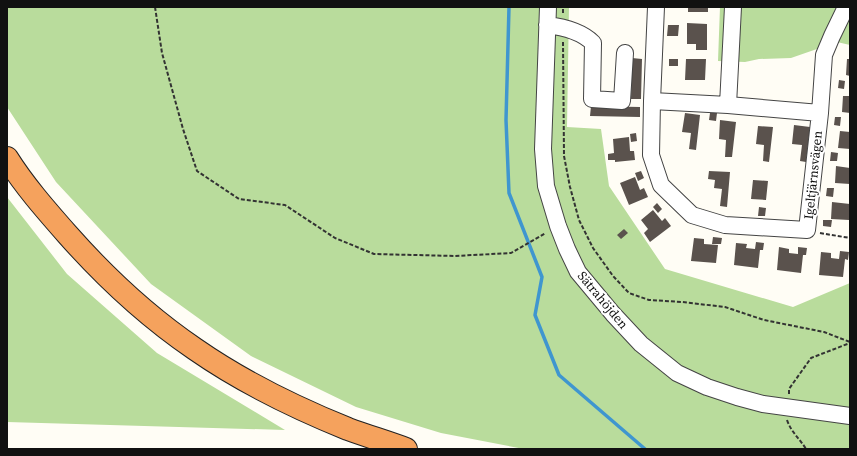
<svg xmlns="http://www.w3.org/2000/svg" width="857" height="456" font-family="'Source Serif 4',serif">
	<rect width="100%" height="100%" fill="#fffdf5"/>
	<path fill="#b9dc9c" d="M7,7h562l-2,120 34,2 8,57 56,83 128,38 57,-24v166h-326l-83,-16 -85,-26 -105,-51 -100,-72 -95,-102 -49,-75z
		M720,7h130v38l-13,-3 -46,16 -32,1 -14,3 -27,-1z
		M7,197l60,77 90,79 128,77 -278,-8z"/>
	<g fill="none" stroke-linecap="round" stroke-linejoin="round">
		<path stroke="#3f96cf" stroke-width="3.5" d="M509,7l-3,113 3,73 33,84 -7,38 24,60 86,74"/>
	</g>
	<path fill="#5a524d" d="M688,7h20v5h-20z
		M687,23l20,1v26h-11v-6h-9z
		M668,25h11l-1,11h-11z
		M632,58l10,1 -1,40h-10z
		M669,59h9v7h-9z
		M686,59h20l-1,21h-20z
		M847,59h3v17l-4,-1z
		M839,80l6,1 -1,8 -6,-1z
		M843,96h7v17l-8,-1z
		M591,106l49,1v10l-50,-1z
		M685,113l15,2 -4,35 -7,-1 2,-16 -9,-1z
		M710,113h7l-1,8 -7,-1z
		M835,117h6l-1,9 -6,-1z
		M720,120l16,2 -4,35h-7l1,-17 -7,-1z
		M794,125l16,2 -4,35 -6,-1 2,-16 -10,-1z
		M758,126l15,1 -4,35 -6,-1 1,-16 -8,-1z
		M840,131l10,1v17l-12,-1z
		M636,133l1,8 -6,1 -1,-8z
		M629,137l1,14h4l1,9 -20,2v-2h-7v-6l6,-1 -1,-14z
		M831,152l7,1 -1,8h-7z
		M836,166l14,2v16l-15,-1z
		M641,171l3,7 -6,3 -3,-8z
		M709,171l21,1 -3,35 -7,-1 2,-17 -8,-1 1,-8 -7,-1z
		M635,177l5,13 4,-2 4,9 -19,8 -9,-22z
		M753,180l15,1 -2,19 -15,-1z
		M827,188h7l-1,9 -7,-1z
		M832,202l18,2 -1,16 -18,-1z
		M657,203l5,6 -4,4 -5,-6z
		M759,207l7,1 -1,8h-7z
		M653,210l9,11 3,-3 6,8 -21,16 -6,-9 4,-4 -7,-9z
		M823,220h9l-1,7 -8,-1z
		M624,229l4,4 -7,6 -4,-4z
		M713,237l9,1 -1,6h-9z
		M694,238l10,1v5l14,1 -2,18 -25,-2z
		M756,242l8,1 -1,7h-3l-2,18 -24,-3 2,-22 11,1 -1,4 9,1z
		M779,247l10,2v4l9,1v-7l9,1 -1,7h-3l-2,18 -24,-3z
		M840,251l9,1 -1,8 -3,-1 -2,18 -24,-2 2,-23 10,1v5l8,1z"/>
	<g fill="none" stroke-linecap="round" stroke-linejoin="round">
		<defs>
			<path id="minor" d="M548,7l-5,142 3,37 12,40 9,23 11,23 35,42 28,30 36,29 30,14 30,10 26,7 87,12
				M656,7l-4,94 -1,54 10,30 31,30 33,10 82,5 13,-117 4,-58 8,-19 14,-29
				M547,25c17,2 34,6 46,18l-1,56 30,2 3,-48
				M652,101l76,4 92,8
				M728,105l5,-98"/>
			<path id="highway" d="M7,158c17,27 38,51 60,76 38,43 81,83 128,115 46,32 101,59 153,80 19,7 39,13 58,20"/>
		</defs>
		<use href="#minor" stroke="#444" stroke-width="18"/>
		<use href="#highway" stroke="#222" stroke-width="24"/>
		<path stroke="#333" stroke-width="2" stroke-dasharray="4 2" stroke-linecap="butt" d="M155,7l7,46 21,76 14,42 42,28 46,6 50,33 39,16 81,2 56,-3 35,-20
			M563,13v-6
			M563,42l1,114 6,31 9,33 14,28 20,28 16,17 20,7 33,2 43,5 39,13 60,12 26,10
			M820,233l30,5
			M789,394v-5l22,-31 39,-15
			M787,420c4,12 13,19 19,29"/>
		<use href="#minor" stroke="#fff" stroke-width="16"/>
		<use href="#highway" stroke="#f5a25d" stroke-width="22"/>
	</g>
	<g text-anchor="middle" dominant-baseline="central" stroke-width="4" stroke-linejoin="round" paint-order="stroke">
		<g font-size="13" fill="#111" stroke="#fff">
			<text transform="translate(813 175) rotate(-84)">Igeltjärnsvägen</text>
			<text transform="translate(603 300) rotate(50)">Sätrahöjden</text>
		</g>
	</g>
	<rect width="857" height="456" fill="none" stroke="#111111" stroke-width="16"/>
</svg>
